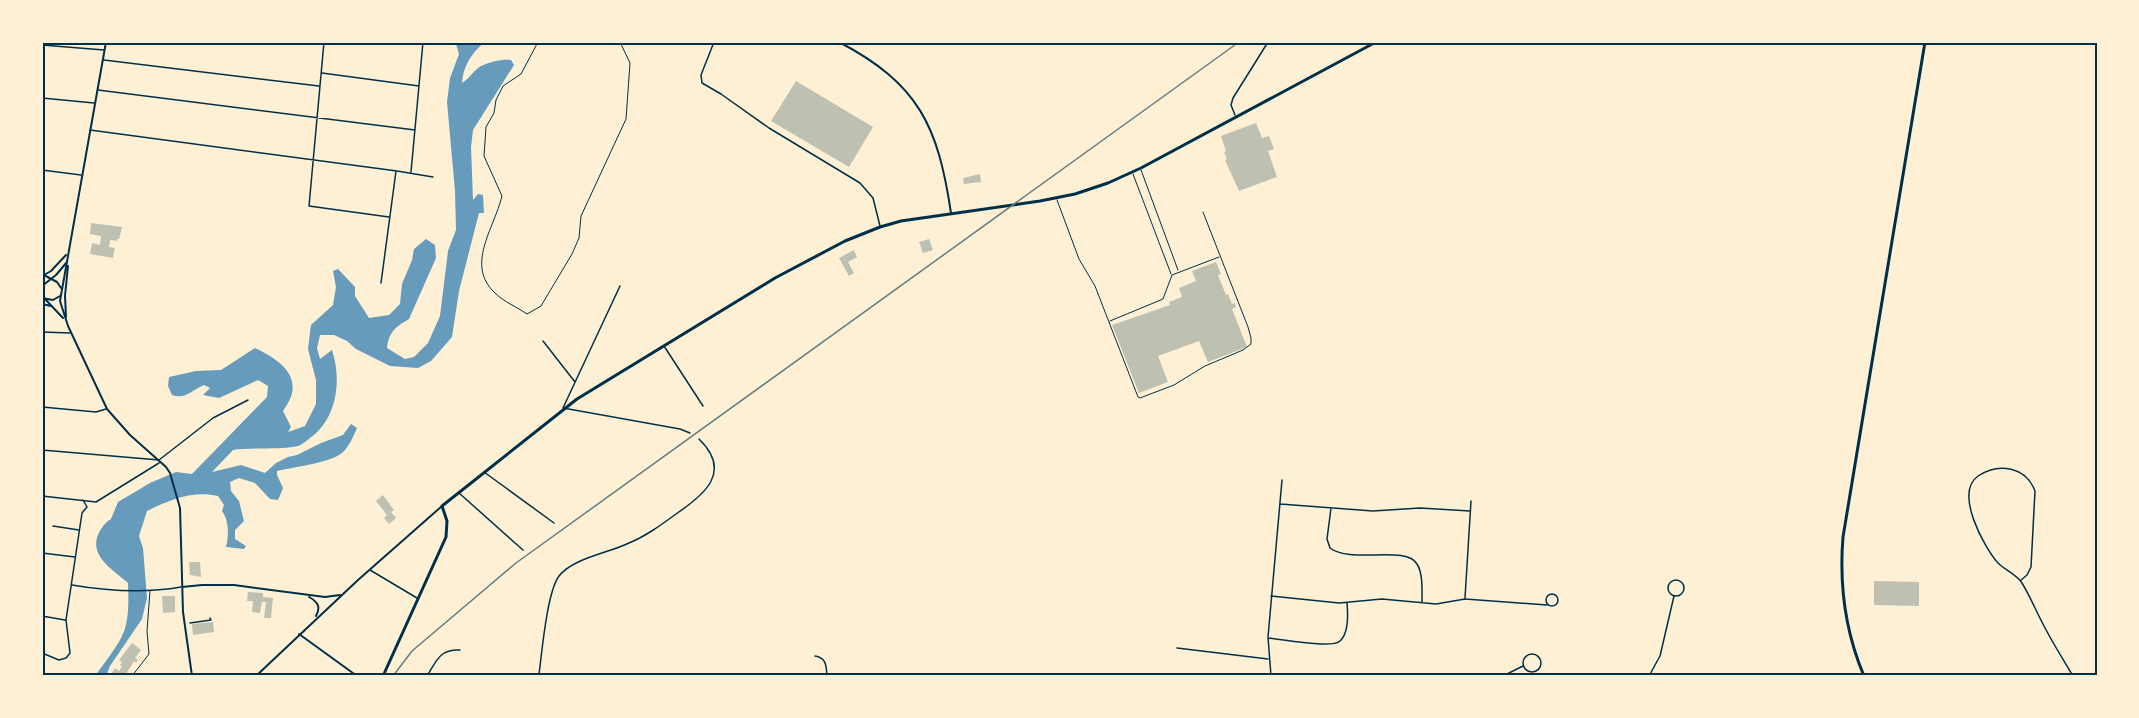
<svg xmlns="http://www.w3.org/2000/svg" width="2139" height="718" font-family="Overpass,sans-serif">
	<rect width="100%" height="100%" fill="#fdf0d5"/>
	<path fill="#669bbc" d="M458,42h27c-13,10 -22,24 -23,41 7,-4 12,-13 19,-17 9,-4 21,-7 30,-6l3,5 -41,65 -2,17 2,53 5,-6 5,1 1,18h-5l-20,78 -7,46 -21,24 -13,7 -28,-2 -34,-17 -9,-8 -13,-6h-14l-3,13 3,11 12,-9c10,30 5,69 -22,88 -4,3 -8,7 -12,8 -16,4 -46,1 -65,4l-21,22 29,-7 24,8 11,-10 12,-6 9,-2 24,-12 22,-8 8,-11 6,4c-4,9 -8,19 -15,25 -12,10 -49,14 -65,18v4l6,13 -5,12 -8,-1 -15,-16 -16,-5 -9,4 1,9 8,10 5,20 -9,9v9l11,7 -2,3 -18,-2c3,-11 3,-27 -4,-36l2,-6 -6,-9c-25,-6 -49,4 -71,15l-8,25 4,12 4,50 -5,21 -32,47 -4,10h-11c29,-40 35,-42 33,-93 -16,-14 -43,-29 -27,-54 3,-4 5,-7 10,-10l7,-17 32,-19 26,-11 16,2 75,-77 1,-11 -10,-6 -39,18 -16,-3 7,-7 -6,-3c-12,5 -19,15 -32,10l-4,-9 1,-9 27,-6 25,-1 34,-22c17,8 42,22 37,45 -1,6 -6,13 -9,18l8,16 -3,5 17,-6 11,-22v-24l-8,-31 3,-24 22,-20 3,-18 -3,-16 5,-2 17,18v9l14,22 20,-3 11,-11 2,-20 10,-24 2,-11 12,-10 9,6 1,13 -27,61c-14,8 -20,13 -22,29l18,11 9,-2 14,-14 12,-27 8,-65 8,-21 -1,-39 -8,-89 3,-24 9,-24 -3,-10z"/>
	<path fill="#bec0b2" d="M796,81l77,46 -24,40 -78,-46z
		M1256,123l6,15 7,-2 5,13 -6,2 9,26 -38,14 -14,-31 2,-1 -3,-7 2,-1 -5,-15z
		M980,174l1,8 -17,2 -1,-6z
		M91,223l31,4 -3,12h-2v2l-7,-1 -1,7 6,1 -2,10 -23,-4 2,-11 8,2 1,-9 -11,-2z
		M929,239l4,11 -10,3 -4,-11z
		M854,250l3,7 -9,5 6,11 -5,3 -10,-18z
		M1216,262l5,12 -3,1 8,20 2,-1 4,10 3,-1 1,4 -4,2 15,38 -39,15 -9,-21 -41,15 10,26 -29,11 -27,-68 58,-20 -1,-3 13,-5 -3,-9 17,-7 -4,-10z
		M383,495l11,15 -3,2 5,6 -7,6 -5,-6 3,-3 -11,-14z
		M189,562h11l1,15 -11,-2z
		M1874,581l45,1v24l-45,-1z
		M248,592l15,1v4l10,1 -2,20h-7l2,-16h-4l-2,11 -8,-1 1,-11h-6z
		M162,596h13v16l-12,1z
		M213,622l1,10 -21,3 -1,-11z
		M132,643l9,7 -6,8 3,2 -2,3 -2,-2 -9,15h-15l5,-8 4,3 3,-4 -2,-2 2,-3 -3,-2z"/>
	<g fill="none" stroke-linecap="round" stroke-linejoin="round">
		<path stroke="#003049" stroke-width="1" d="M538,42l-17,32 -18,12 -7,14 -2,13 -8,14 -2,29 18,40c-8,33 -37,69 -7,97 9,9 22,14 32,21l14,-8 31,-52 7,-16 2,-22 45,-97 4,-56 -10,-21"/>
		<path stroke="#003049" stroke-width="1" d="M1141,170l37,100
			M1133,174l38,100
			M1057,200l22,59 16,27 43,111 2,1 34,-13 31,-19 38,-16 8,-6v-6l-3,-11 -45,-115
			M1110,321l53,-22 9,-24 47,-18
			M132,676l17,-22 -2,-23 3,-40"/>
		<path stroke="#003049" stroke-width="1.5" d="M190,623l21,-3 -1,-2"/>
		<path stroke="#003049" stroke-width="1.5" d="M324,42l-15,164 80,11
			M714,42l-13,33 1,8 19,11 48,34 91,55 13,15 7,28
			M42,45l62,5
			M104,60l215,26
			M322,73l97,13
			M98,90l317,40
			M42,98l52,5
			M1235,115l-4,-10 2,-7 35,-56
			M90,130l307,41 36,6
			M42,170l39,5
			M411,172l12,-130
			M381,283l15,-112
			M620,286l-57,122 117,21 10,4
			M42,332l28,1
			M543,341l32,41
			M664,346l39,60
			M42,407l54,5 10,-3
			M42,450l117,10 54,-42 35,-18
			M484,472l70,51
			M459,493l64,57
			M42,496l54,6 63,-39
			M1280,504l93,7 47,-3 50,3
			M1331,508l-4,31 3,9c21,16 76,-3 87,16 6,9 5,27 5,38
			M53,526l26,4
			M42,553l33,4
			M370,570l47,28
			M1668 588a8 8 0 1 1 16 0a8 8 0 1 1-16 0Z
			M2021,580l6,-5 4,-8 4,-76c-9,-24 -36,-29 -57,-15 -24,17 6,71 20,87 7,7 19,12 24,20 8,13 14,28 21,41 9,18 20,35 30,52
			M72,585c35,6 75,8 109,2
			M1546 600a6 6 0 1 1 12 0a6 6 0 1 1-12 0Z
			M1271,596l68,7 43,-4 54,5 29,-5 82,6
			M1465,598l6,-97
			M42,616l23,4
			M1268,638c14,1 64,11 72,3 9,-8 8,-27 7,-38
			M1177,648l91,11
			M42,653l17,7 7,-2 4,-5 -4,-33 16,-107 5,-6 -4,-7
			M1523 663a9 9 0 1 1 18 0a9 9 0 1 1-18 0Z
			M815,656c12,2 11,10 12,20
			M539,674c3,-22 8,-82 20,-98 14,-18 50,-23 70,-33 17,-7 32,-18 47,-29 28,-19 57,-42 23,-75
			M427,676c10,-16 13,-27 33,-26
			M1271,676l-3,-39 14,-157
			M1503,676l20,-10
			M1649,676l11,-20 14,-60"/>
		<path stroke="#003049" stroke-width="2" d="M839,42c80,42 99,84 112,171
			M299,634l58,42
			M539,676h11"/>
		<path stroke="#003049" stroke-width="2" d="M106,42l-46,259 8,25 39,83 23,26 36,32 4,6 10,35 3,104 9,64
			M42,274l15,8 4,6
			M44,275l7,-4 15,-16
			M42,286l14,-11 11,-13
			M42,292l3,7 18,19
			M42,298l11,2 7,-4
			M42,304l9,2
			M66,317l-1,-21 3,-30
			M182,587l20,-2h32l91,12 15,-2
			M309,597c9,5 12,10 7,19
			M256,676l102,-96 84,-74"/>
		<path stroke="#003049" stroke-width="3" d="M383,676l63,-139 1,-16 -5,-15 135,-107 198,-121 70,-37 35,-14 21,-6 139,-20 35,-7 33,-11 33,-15 235,-126"/>
		<path stroke="#003049" stroke-width="3" d="M1864,676c-19,-45 -25,-90 -21,-139l82,-495"/>
		<path stroke="#657d81" stroke-width="1.5" d="M393,676l19,-25 104,-88 723,-521"/>
	</g>
	<rect width="2139" height="718" fill="none" stroke="#fdf0d5" stroke-width="87"/>
	<rect x="44" y="44" width="2052" height="630" fill="none" stroke="#003049" stroke-width="2"/>
</svg>
